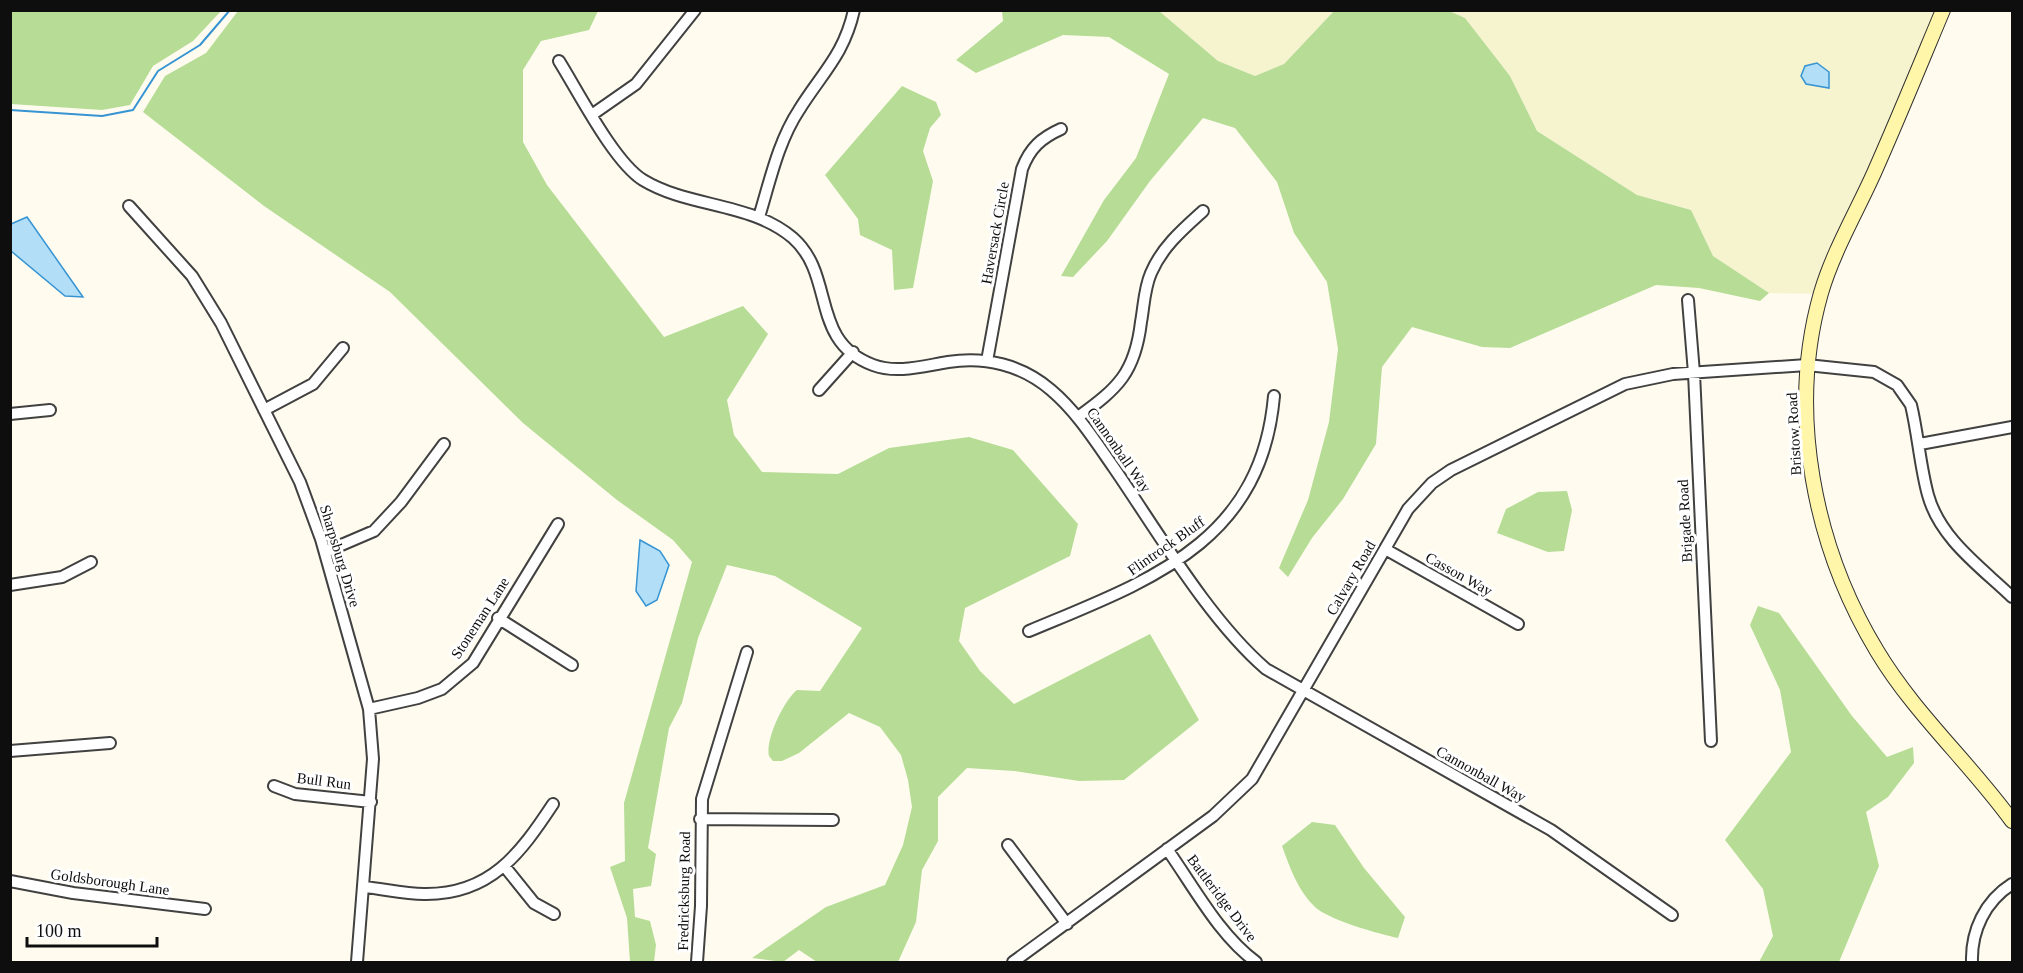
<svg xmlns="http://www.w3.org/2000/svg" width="2023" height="973" font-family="Georgia,serif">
	<rect width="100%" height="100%" fill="#fffcef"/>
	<path fill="#f6f3cf" d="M1159,11h175l-50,53 -29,12 -37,-15z
		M1449,11h494l-122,283 -52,-1 -56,-37 -22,-46 -54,-15 -100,-64 -27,-55 -45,-58z"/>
	<path fill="#b6dc96" d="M10,11l1,-1 210,1 -28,30 -40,25 -23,39 -28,5 -91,-6z
		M238,11h360l-9,19 -48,11 -18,29v72l24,43 117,152 79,-31 25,28 -41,66 7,35 28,37 76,2 51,-26 80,-11 44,13 65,74 -8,32 -105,52 -6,33 21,30 34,33 136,-70 49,86 -75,60 -45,1 -65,-10 -47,-3 -29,29v44l-16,29 -6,52 -18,40h-81l-18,-12 -16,12 -31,-4 74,-51 59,-22 18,-40 9,-38 -4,-27 -7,-25 -21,-28 -31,-14 -50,40 -17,8h-9l-4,-5c-4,-16 15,-56 28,-66l23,1 42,-63 -87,-52 -48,-11 -29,73 -16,65 -13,25 -21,120 8,6 -5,32 -18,3 2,28 15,4 6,24 -2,17h-24l-3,-44 -17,-51 15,-6 -1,-58 68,-241 -19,-22 -56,-40 -94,-77 -133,-131 -126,-86 -121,-94 22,-36 41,-23z
		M1002,11h157l59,50 37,15 29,-12 50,-53h115l16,7 45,58 27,55 100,64 54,15 22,46 56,37 -9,8 -61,-13 -43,-3 -146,63 -28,-1 -70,-20 -30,40 -6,77 -33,55 -31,39 -24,39 -9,-9 29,-68 21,-78 9,-73 -11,-67 -33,-49 -17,-51 -42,-54 -32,-10 -53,63 -43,60 -34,36 -12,-1 43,-76 32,-42 33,-84 -60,-37 -46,-2 -87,38 -20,-13 47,-39z
		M902,86l34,16 5,13 -11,13 -7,23 10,30 -20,107 -19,2 -2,-40 -32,-15 -2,-16 -33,-44z
		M1567,491l5,19 -8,41 -16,1 -51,-19 9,-24 32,-17z
		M1758,606l21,7 73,103 35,41 26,-10 1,16 -26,34 -22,15 13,54 -40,96h-80l14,-26 -10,-47 -38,-49 66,-88 -11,-62 -30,-65z
		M1312,822l23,3 29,43 41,49 -7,21c-19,-4 -69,-18 -83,-31 -17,-16 -25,-39 -33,-61z"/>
	<path fill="#b2def8" stroke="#3794d2" stroke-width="1.5" d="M1817,63l12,9v16l-23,-4 -5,-8 4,-10z
		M27,217l56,80 -18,-1 -54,-45v-27z
		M640,540l20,11 9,14 -12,35 -11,6 -10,-15z"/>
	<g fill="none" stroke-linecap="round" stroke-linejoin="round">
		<path stroke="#3794d2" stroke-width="2" d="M10,110l92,6 31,-6 25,-39 42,-26 30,-35"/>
		<defs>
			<path id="minor" d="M559,61c20,32 55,101 84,119 46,28 108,22 150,58 43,38 16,103 80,127 24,9 50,1 75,-3 37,-6 74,3 103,28 26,22 44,51 63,78 44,64 95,152 152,201l285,161 121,85
				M593,114l43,-30 59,-74
				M129,206l63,70 29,47 79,159 21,57 48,170 4,50 -16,203
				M759,217c11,-36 19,-75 40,-107 23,-37 45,-55 55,-100
				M1688,300l6,73 17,368
				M987,361l35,-192c8,-21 19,-31 39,-40
				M819,390l34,-38
				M264,410l49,-26 30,-36
				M10,414l40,-4
				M1078,417c40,-29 57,-44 63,-95 3,-16 3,-33 10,-49 11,-26 32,-44 52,-62
				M1920,444l92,-17
				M1385,549l133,75
				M325,552l49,-21 27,-29 43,-58
				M10,585l52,-8 29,-15
				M498,618l74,47
				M1029,631c119,-50 232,-87 245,-235
				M369,709l49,-11 24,-9 31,-26 85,-139
				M10,751l100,-8
				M274,786l21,8 76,8
				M700,819l133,1
				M1008,845l59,79
				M1167,849c27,38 52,86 89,113
				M505,867l29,36 20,11
				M10,881l63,12 132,16
				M365,887c19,2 40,7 59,7 66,1 96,-40 129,-90
				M697,962l4,-56 1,-107 45,-147
				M1013,962l200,-146 39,-37 156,-270 24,-26 19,-13 174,-86 48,-10 134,-9 67,7 23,13 14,20c7,29 9,61 17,90 12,44 54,73 84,102
				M1972,962c-1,-31 13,-61 40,-78"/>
			<path id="secondary" d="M1943,10c-23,55 -45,109 -69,163 -18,40 -41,79 -53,120 -34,119 -7,254 56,358 37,62 93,112 135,170"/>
		</defs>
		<use href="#minor" stroke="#414141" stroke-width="14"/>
		<use href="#secondary" stroke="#303030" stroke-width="16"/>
		<use href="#minor" stroke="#fff" stroke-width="10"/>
		<use href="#secondary" stroke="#fff6aa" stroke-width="14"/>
	</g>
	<g text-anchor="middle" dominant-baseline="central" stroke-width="6" stroke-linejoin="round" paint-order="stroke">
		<g font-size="15" fill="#0e0e0e" stroke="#fff">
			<text transform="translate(995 233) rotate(-80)">Haversack Circle</text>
			<text transform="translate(1794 434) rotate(-93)">Bristow Road</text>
			<text transform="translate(1119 450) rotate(55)">Cannonball Way</text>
			<text transform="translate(1685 521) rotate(-93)">Brigade Road</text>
			<text transform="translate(1166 546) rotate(-35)">Flintrock Bluff</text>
			<text transform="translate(340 556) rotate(73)">Sharpsburg Drive</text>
			<text transform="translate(1459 574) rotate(29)">Casson Way</text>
			<text transform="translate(1351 578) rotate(-60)">Calvary Road</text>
			<text transform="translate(480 618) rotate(-57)">Stoneman Lane</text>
			<text transform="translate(1481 774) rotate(29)">Cannonball Way</text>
			<text transform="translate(324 781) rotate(7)">Bull Run</text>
			<text transform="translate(110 882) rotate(8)">Goldsborough Lane</text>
			<text transform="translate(684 891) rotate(-89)">Fredricksburg Road</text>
			<text transform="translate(1222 898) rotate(53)">Battleridge Drive</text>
		</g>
	</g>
	<rect width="2023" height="973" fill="none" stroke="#0e0e0e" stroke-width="24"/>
	<path d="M27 937v9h130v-9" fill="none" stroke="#0e0e0e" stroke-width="3"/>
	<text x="36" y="937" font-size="18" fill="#0e0e0e" stroke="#ffffff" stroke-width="4.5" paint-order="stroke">100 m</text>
</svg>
